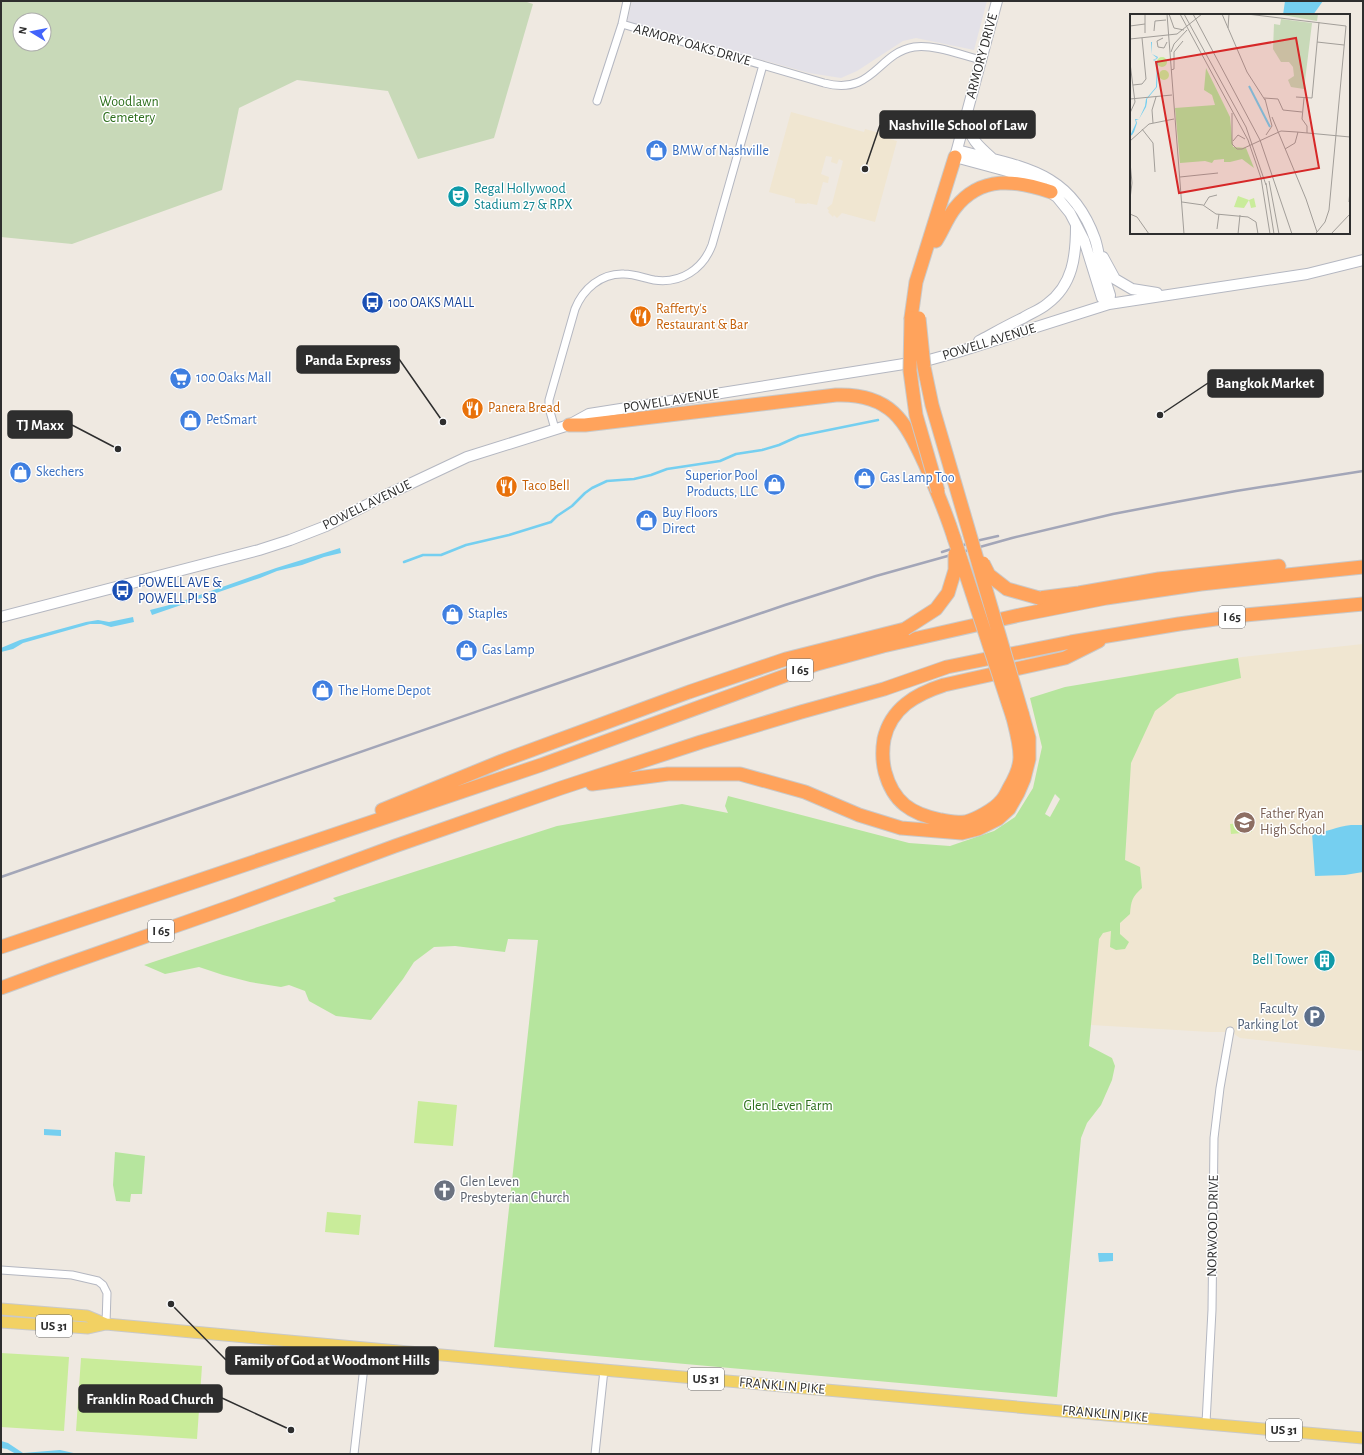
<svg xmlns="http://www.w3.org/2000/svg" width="1364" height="1455" font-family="'Alegreya Sans',sans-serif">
	<rect width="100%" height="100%" fill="#efe9e1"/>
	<path fill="#e3e1e8" d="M632,1h355l-13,49 -58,-12 -13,3 -46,30 -16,7 -32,-5 -182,-51z"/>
	<path fill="#f0e6d1" d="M791,112l73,20 1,-3 18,5v3l14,4 -22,81 -33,-9 -5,5 -3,-3 -1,2 -5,-5 1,-1 -2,-3 5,-4 11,-43 -4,-2 -2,5 -6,-2 1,-5 -6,-1 -5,18 8,3 -1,6 -5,-1 -6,23 -10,-2v1l-12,-1v-4l-26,-7z
		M1363,644v407l-123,-13 -10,-7 -4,1h-16l-119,-7 8,-96 22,-24 5,-57 2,-53 10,-121 104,-17z"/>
	<path fill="#b6e59e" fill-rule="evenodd" d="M1238,658l3,20 -64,16 -22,17 -24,52 -6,97 15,7 2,21c-10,9 -11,13 -12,26l-10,9v11l9,8 -4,7 -9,1 -6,-3 1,-16 -8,2 -4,6 -10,107 23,12 3,8 -3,14 -11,25 -14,18 -6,15 -24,259 -563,-50 44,-407 -30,-1 -3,13 -50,-6 -21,1 -20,15 -11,17 -32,41 -35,-4 -27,-15 -4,-10 -16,-6 -8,2 -31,-5 -27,-7 -24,-8 -34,7 -21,-9 192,-64 -3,-3 224,-72 125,-22 46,9 -3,-7 3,-10 181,47 41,3 44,-15 21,-14 18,-29 9,-41 -12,-49 35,-11zM1055,794l5,5 -10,18 -5,-3z
		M115,1152l30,4 -3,38h-11l-1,8 -14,-1 -3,-16z"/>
	<path fill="#c8d9b8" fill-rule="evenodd" d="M1,1h523l9,3 -39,134 -76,21 -30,-68 -91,-11 -58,28 -17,82 -150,54 -71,-7zM20,20h24v24h-24z"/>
	<path fill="#c9ec9a" d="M1251,822l1,10 -21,2 -1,-10z
		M418,1101l39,4 -4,41 -39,-3z
		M327,1212l34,3 -2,20 -34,-3z
		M1,1353l68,4 -5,74 -63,-4z
		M81,1358l121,8 -5,73 -121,-8z"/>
	<path fill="#75cff0" d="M1285,1h38l-10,14h-30z
		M340,548l1,5 -17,4 -22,8 -25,6 -17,7 -108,37 -2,-5 27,-7 99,-35z
		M133,617l1,5 -23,5 -10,-3h-11l-67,19 -10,6 -12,3v-4l19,-8 66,-18 12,-2 11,2z
		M1351,825h12v47l-18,3 -30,1 -3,-43c14,0 25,-7 39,-8z
		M44,1129l17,1v6l-17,-1z
		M1098,1253h15v8l-14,1z
		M1,1441l7,2 15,10 37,-3 18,4h-62l-9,-5 -6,-1z"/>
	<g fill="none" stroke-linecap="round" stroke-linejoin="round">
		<path stroke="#75cff0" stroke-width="2.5" d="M404,562l19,-7h18l25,-10 43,-10 42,-13 6,-6 15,-10 13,-13 7,-5 15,-7 27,-2 17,-4 16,-6 53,-8 16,-7 26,-4 17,-5 20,-9 79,-16"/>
		<defs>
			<path id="street" d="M622,24l202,59c50,13 53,-30 90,-36 20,-3 47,8 67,13
				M597,101l25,-77 5,-23
				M555,429l-6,-21v-8l26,-91c8,-20 26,-36 49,-35 10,0 20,4 30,6 27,4 49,-11 58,-35l51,-180
				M1,1270l71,5 26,6 5,4 4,8 -1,31
				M1206,1423l6,-113 2,-172 6,-50 10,-57
				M354,1454l12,-105
				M595,1454l9,-84"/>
			<path id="secondary" d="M997,1l-42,156 52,14 17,6 12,6 21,14 13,16 14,27 18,58 7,6
				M966,118c4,21 11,27 27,41
				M957,150c63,17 113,19 138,89 3,9 4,18 6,27 3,10 6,20 9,29l-1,9
				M1103,257l12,22 17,10 25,4
				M979,341c15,-8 29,-16 44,-23 8,-5 17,-8 24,-14 26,-19 29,-48 29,-78
				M1,617l258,-67 31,-10 36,-14 56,-29 85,-40 102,-32 20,-11 340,-54 29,-8 151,-48 198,-30 56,-14"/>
			<path id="primary" d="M1,1309l86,7 19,8 498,46 759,68
				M1,1322l87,6 18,-4"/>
			<path id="highway" d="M936,241c7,-11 11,-23 19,-33 26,-33 61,-28 96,-16
				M911,318l5,-36 39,-125
				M569,425h16l251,-30c55,-2 69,26 89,69 11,25 21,49 29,74
				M1039,598l40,-5 80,-14 120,-13
				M1013,718c3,12 7,26 7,39 0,11 -5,21 -11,31 -2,4 -4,9 -8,13 -6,8 -26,19 -36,21 -7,1 -17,-1 -24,-2 -30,-6 -48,-18 -56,-48 -3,-12 -3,-21 -1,-33 7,-31 32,-45 60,-54l121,-27 34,-17
				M592,784l76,-10h72l65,18 54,23 42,13 61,5 16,-4 20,-10 11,-10 9,-16 6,-14 5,-20v-21l-7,-25
				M382,810l120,-49 187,-69 97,-33 119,-30
				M1,947l540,-182 276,-101 66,-18 137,-31 86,-17 95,-14 162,-17
				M1,988l49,-18 185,-65 160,-59 166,-58 140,-46 100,-30 83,-23 63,-22 124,-25 108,-18 66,-9 118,-11"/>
		</defs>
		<use href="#street" stroke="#b4b7c1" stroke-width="9"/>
		<use href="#secondary" stroke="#b4b7c1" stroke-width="12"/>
		<use href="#primary" stroke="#c9c9c9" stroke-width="13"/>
		<use href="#highway" stroke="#c9c9c9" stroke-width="15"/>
		<use href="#street" stroke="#fff" stroke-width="7"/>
		<use href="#secondary" stroke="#fff" stroke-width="10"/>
		<use href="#primary" stroke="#f2d163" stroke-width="11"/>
		<use href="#highway" stroke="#ffa35c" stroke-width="13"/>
		<path stroke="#a3a6b8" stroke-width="2.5" d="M942,552l34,-11 22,-5
			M1,877l690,-240 94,-32 91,-29 136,-38 101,-24 63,-12 60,-11 127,-20"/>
		<defs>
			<path id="highway-bridge" d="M911,318l-1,53 6,44 22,76
				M919,318l5,49 8,38 90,308
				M954,538l59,180
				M983,563l6,12 18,14 32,9
				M905,629l31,-20 12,-16 7,-23v-16"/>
		</defs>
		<use href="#highway-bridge" stroke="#c9c9c9" stroke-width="15" stroke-linecap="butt"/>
		<use href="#highway-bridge" stroke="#ffa35c" stroke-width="13"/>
	</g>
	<defs>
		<symbol id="shop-disc" viewBox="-11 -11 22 22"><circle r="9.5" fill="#3f7fe0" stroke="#fff"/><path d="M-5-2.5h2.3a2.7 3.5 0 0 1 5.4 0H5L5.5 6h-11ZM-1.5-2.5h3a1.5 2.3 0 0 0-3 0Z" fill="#fff"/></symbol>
		<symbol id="theatre-disc" viewBox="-11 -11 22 22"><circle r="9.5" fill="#0f9aa8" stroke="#fff"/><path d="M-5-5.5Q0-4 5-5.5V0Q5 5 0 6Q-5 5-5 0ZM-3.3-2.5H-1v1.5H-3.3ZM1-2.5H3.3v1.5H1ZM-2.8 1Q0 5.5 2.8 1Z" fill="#fff"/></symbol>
		<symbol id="bus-disc" viewBox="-11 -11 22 22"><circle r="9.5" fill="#1a4fb4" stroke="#fff"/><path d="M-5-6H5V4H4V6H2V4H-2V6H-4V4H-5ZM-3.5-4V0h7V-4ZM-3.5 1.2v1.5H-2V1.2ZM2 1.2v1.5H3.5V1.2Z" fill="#fff"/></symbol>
		<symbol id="restaurant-disc" viewBox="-11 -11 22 22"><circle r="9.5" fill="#e8710a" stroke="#fff"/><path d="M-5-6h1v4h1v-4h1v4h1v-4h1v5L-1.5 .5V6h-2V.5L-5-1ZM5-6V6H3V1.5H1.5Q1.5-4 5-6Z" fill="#fff"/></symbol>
		<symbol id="supermarket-disc" viewBox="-11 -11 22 22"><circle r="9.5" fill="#3f7fe0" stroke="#fff"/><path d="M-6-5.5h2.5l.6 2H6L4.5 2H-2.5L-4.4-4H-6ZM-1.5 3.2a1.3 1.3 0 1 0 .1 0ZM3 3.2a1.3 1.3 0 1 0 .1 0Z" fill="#fff"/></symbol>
		<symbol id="university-disc" viewBox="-11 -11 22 22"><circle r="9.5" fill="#8d6e63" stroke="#fff"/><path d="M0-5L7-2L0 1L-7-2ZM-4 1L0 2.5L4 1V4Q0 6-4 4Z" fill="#fff"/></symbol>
		<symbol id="building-disc" viewBox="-11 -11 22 22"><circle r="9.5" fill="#0f9aa8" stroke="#fff"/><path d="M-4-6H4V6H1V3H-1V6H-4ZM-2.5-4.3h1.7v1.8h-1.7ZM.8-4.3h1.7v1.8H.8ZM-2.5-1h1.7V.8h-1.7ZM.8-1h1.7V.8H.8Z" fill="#fff"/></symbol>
		<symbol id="parking-disc" viewBox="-11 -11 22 22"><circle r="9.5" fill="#5c6f8a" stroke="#fff"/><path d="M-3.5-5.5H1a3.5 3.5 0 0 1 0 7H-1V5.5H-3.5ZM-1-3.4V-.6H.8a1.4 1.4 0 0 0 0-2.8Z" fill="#fff"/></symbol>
		<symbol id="church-disc" viewBox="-11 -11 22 22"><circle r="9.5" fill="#6b7280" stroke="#fff"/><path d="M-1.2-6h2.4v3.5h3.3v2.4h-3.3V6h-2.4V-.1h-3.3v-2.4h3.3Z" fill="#fff"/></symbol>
	</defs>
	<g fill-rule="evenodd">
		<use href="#shop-disc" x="644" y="138" width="25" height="25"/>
		<use href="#theatre-disc" x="446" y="184" width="25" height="25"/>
		<use href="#bus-disc" x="360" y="290" width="25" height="25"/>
		<use href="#restaurant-disc" x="628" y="304" width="25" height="25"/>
		<use href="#supermarket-disc" x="168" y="366" width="25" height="25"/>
		<use href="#restaurant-disc" x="460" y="396" width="25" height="25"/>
		<use href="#shop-disc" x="178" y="408" width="25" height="25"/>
		<use href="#shop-disc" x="8" y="460" width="25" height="25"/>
		<use href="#shop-disc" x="852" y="466" width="25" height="25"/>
		<use href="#shop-disc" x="762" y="472" width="25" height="25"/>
		<use href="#restaurant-disc" x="494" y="474" width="25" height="25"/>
		<use href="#shop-disc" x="634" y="508" width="25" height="25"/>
		<use href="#bus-disc" x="110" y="578" width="25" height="25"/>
		<use href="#shop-disc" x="440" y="602" width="25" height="25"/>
		<use href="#shop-disc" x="454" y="638" width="25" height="25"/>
		<use href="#shop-disc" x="310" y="678" width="25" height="25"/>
		<use href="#university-disc" x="1232" y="810" width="25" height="25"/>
		<use href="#building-disc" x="1312" y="948" width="25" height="25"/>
		<use href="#parking-disc" x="1302" y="1004" width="25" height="25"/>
		<use href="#church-disc" x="432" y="1178" width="25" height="25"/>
	</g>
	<g text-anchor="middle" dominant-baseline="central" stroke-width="3" stroke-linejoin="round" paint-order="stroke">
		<g fill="#fff" stroke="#6d6d6d" stroke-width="1">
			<rect x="1219" y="606" width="26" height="22" rx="3"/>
			<rect x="787" y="659" width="26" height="22" rx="3"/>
			<rect x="148" y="920" width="26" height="22" rx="3"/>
			<rect x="36" y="1315" width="36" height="22" rx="3"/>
			<rect x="688" y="1368" width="36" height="22" rx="3"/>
			<rect x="1266" y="1419" width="36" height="22" rx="3"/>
		</g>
		<g font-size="13" font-weight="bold" fill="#2e2e2e">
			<text x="1232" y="617">I 65</text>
			<text x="800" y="670">I 65</text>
			<text x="161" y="931">I 65</text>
			<text x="54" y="1326">US 31</text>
			<text x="706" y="1379">US 31</text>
			<text x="1284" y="1430">US 31</text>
		</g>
		<g font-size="14" fill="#2e2e2e" stroke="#fff">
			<text transform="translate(692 45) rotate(16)">ARMORY OAKS DRIVE</text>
			<text transform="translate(982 56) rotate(-75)">ARMORY DRIVE</text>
			<text transform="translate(989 342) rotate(-17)">POWELL AVENUE</text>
			<text transform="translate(671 401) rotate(-9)">POWELL AVENUE</text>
			<text transform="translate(367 505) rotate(-26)">POWELL AVENUE</text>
			<text transform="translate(1213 1226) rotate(-89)">NORWOOD DRIVE</text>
			<text transform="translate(782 1386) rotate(5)">FRANKLIN PIKE</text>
			<text transform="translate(1105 1414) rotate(5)">FRANKLIN PIKE</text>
		</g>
		<g font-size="14" fill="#2c6e1b" stroke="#fff">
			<text x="129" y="102">Woodlawn<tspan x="129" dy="16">Cemetery</tspan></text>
			<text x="788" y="1106">Glen Leven Farm</text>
		</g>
		<g font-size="14" fill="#366cbe" stroke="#fff" text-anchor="start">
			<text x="672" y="151">BMW of Nashville</text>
			<text x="196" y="378">100 Oaks Mall</text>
			<text x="206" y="420">PetSmart</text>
			<text x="36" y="472">Skechers</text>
			<text x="758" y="476" text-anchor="end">Superior Pool<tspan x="758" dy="16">Products, LLC</tspan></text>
			<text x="880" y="478">Gas Lamp Too</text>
			<text x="662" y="513">Buy Floors<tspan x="662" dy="16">Direct</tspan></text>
			<text x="468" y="614">Staples</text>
			<text x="482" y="650">Gas Lamp</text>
			<text x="338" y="691">The Home Depot</text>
		</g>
		<g font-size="14" fill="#0d838f" stroke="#fff" text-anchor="start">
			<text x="474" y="189">Regal Hollywood<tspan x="474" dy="16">Stadium 27 &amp; RPX</tspan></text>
			<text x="1308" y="960" text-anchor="end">Bell Tower</text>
		</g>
		<g font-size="14" fill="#164399" stroke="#fff" text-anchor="start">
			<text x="388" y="303">100 OAKS MALL</text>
			<text x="138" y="583">POWELL AVE &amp;<tspan x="138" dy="16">POWELL PL SB</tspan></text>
		</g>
		<g font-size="14" fill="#c56008" stroke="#fff" text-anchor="start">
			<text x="656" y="309">Rafferty's<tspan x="656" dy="16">Restaurant &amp; Bar</tspan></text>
			<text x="488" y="408">Panera Bread</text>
			<text x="522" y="486">Taco Bell</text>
		</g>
		<g font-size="14" fill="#785e54" stroke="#fff" text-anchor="start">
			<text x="1260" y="814">Father Ryan<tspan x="1260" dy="16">High School</tspan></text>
		</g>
		<g font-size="14" fill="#4e5e75" stroke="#fff" text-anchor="end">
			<text x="1298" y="1009">Faculty<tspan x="1298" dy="16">Parking Lot</tspan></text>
		</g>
		<g font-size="14" fill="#5b616d" stroke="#fff" text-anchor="start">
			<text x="460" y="1182">Glen Leven<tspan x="460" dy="16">Presbyterian Church</tspan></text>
		</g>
	</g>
	<g transform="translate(1130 14)">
		<rect width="220" height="220" fill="#efe9e1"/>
		<path d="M76,54l24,49 3,30 13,1 8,20 -12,-9 -12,3h-6v-3l-10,1 -2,3 -7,-2 -25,2 -5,-55 40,-3 -3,-10 -8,-5z" fill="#b6e59e"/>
		<path d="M147,0h41l-1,7zM151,5l31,4 -8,66 -13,-2 -3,-7 6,-4 -1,-9 -4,-5h-8l-8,-13 1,-25 6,1z" fill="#c8d9b8"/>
		<path d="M27 48a5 5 0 1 1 10 0a5 5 0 1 1-10 0ZM29 61a5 5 0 1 1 10 0a5 5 0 1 1-10 0ZM108,182l11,4 5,-2 2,9 -5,1 -2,-8 -5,8 -10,-1z" fill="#c9ec9a"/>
		<path d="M21,28h1v12l6,3 -1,2 -3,1 4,2 -1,25 -10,12v3l-1,5 -7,12 -3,1 1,3 -3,9 -2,3 -2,1 6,-13 -1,-4h4l6,-13 1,-7 10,-12 1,-25 -4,-2 4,-2 -5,-4z" fill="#75cff0"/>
		<path fill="none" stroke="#75cff0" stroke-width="2" d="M119,72l21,41"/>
		<path fill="none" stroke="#a29e99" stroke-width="1" d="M37,0l17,220M39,0l5,14 10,2M50,0l68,126 13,38 9,56M54,0l62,113 20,58M63,0l67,126 32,94M92,0l25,58 18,28M117,0l99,12M0,12l15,-2M98,14l1,-14M24,17l1,-10 11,-1M15,19v-19M33,24l-6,3 1,6 6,1 3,-6M0,25l47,-5 25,-20M187,28l27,3M41,38l3,-8 13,-14M0,49l5,39 -5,11M41,56l3,-1v-17l9,-11M3,71l9,-1 4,-5 -4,-41M166,83l16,1 7,-76M134,84l14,1 5,11 19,2M174,84l-2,21 5,7v7M0,85l42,-4M135,85l7,27 -6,9M102,99v31l5,5h5l39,-18 16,1M142,103l34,82 11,33 -2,2M23,109l-1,-13 4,-13M12,115l11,14 2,29M167,118l53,5M0,127l19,-17 25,-5M103,127l5,-6 7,4M155,135l10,-6 3,-11M0,148l2,21 -2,16M50,163l38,-4M139,167l10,53M136,169l8,51M52,188l21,3 13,9 32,3 8,5 2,12M219,188l1,-12M74,191l5,-8 8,-2M0,200l7,3 12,17M87,215l2,-15M187,218l8,-10 4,-12 17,-184M108,220l2,-19M201,220l19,-20"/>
		<path fill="#d62828" fill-opacity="0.15" stroke="#d62828" stroke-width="2" d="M166,24l23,130 -140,25 -23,-131z"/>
		<rect width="220" height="220" fill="none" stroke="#2e2e2e" stroke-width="2"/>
	</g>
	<path fill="none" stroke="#2e2e2e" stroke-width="1.5" d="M865 169L880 125M443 422L399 359M1160 415L1208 383M118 449L72 425M171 1304L226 1360M291 1430L222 1398"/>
	<g fill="#2e2e2e" stroke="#fff" stroke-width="1.5">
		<circle cx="865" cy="169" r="4"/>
		<circle cx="443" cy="422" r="4"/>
		<circle cx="1160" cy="415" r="4"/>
		<circle cx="118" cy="449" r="4"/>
		<circle cx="171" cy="1304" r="4"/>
		<circle cx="291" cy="1430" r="4"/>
	</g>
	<g fill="#2e2e2e" stroke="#2e2e2e" stroke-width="1.5">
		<rect x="880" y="111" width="155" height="27" rx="4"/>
		<rect x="297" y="346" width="102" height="27" rx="4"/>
		<rect x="1208" y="370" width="115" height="27" rx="4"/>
		<rect x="8" y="411" width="64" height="27" rx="4"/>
		<rect x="226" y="1347" width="212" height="27" rx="4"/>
		<rect x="79" y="1385" width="143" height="27" rx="4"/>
	</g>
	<g font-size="15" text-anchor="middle" font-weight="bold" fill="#fff">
		<text x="958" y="130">Nashville School of Law</text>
		<text x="348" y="365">Panda Express</text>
		<text x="1265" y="388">Bangkok Market</text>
		<text x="40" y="430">TJ Maxx</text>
		<text x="332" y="1365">Family of God at Woodmont Hills</text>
		<text x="150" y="1404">Franklin Road Church</text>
	</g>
	<rect width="1364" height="1455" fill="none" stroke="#2e2e2e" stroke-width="4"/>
	<g transform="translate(32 32) rotate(280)"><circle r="19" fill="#ffffff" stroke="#ababab"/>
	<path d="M0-3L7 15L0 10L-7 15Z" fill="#4264fb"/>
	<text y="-6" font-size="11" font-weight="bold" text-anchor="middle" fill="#2e2e2e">N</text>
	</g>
</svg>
